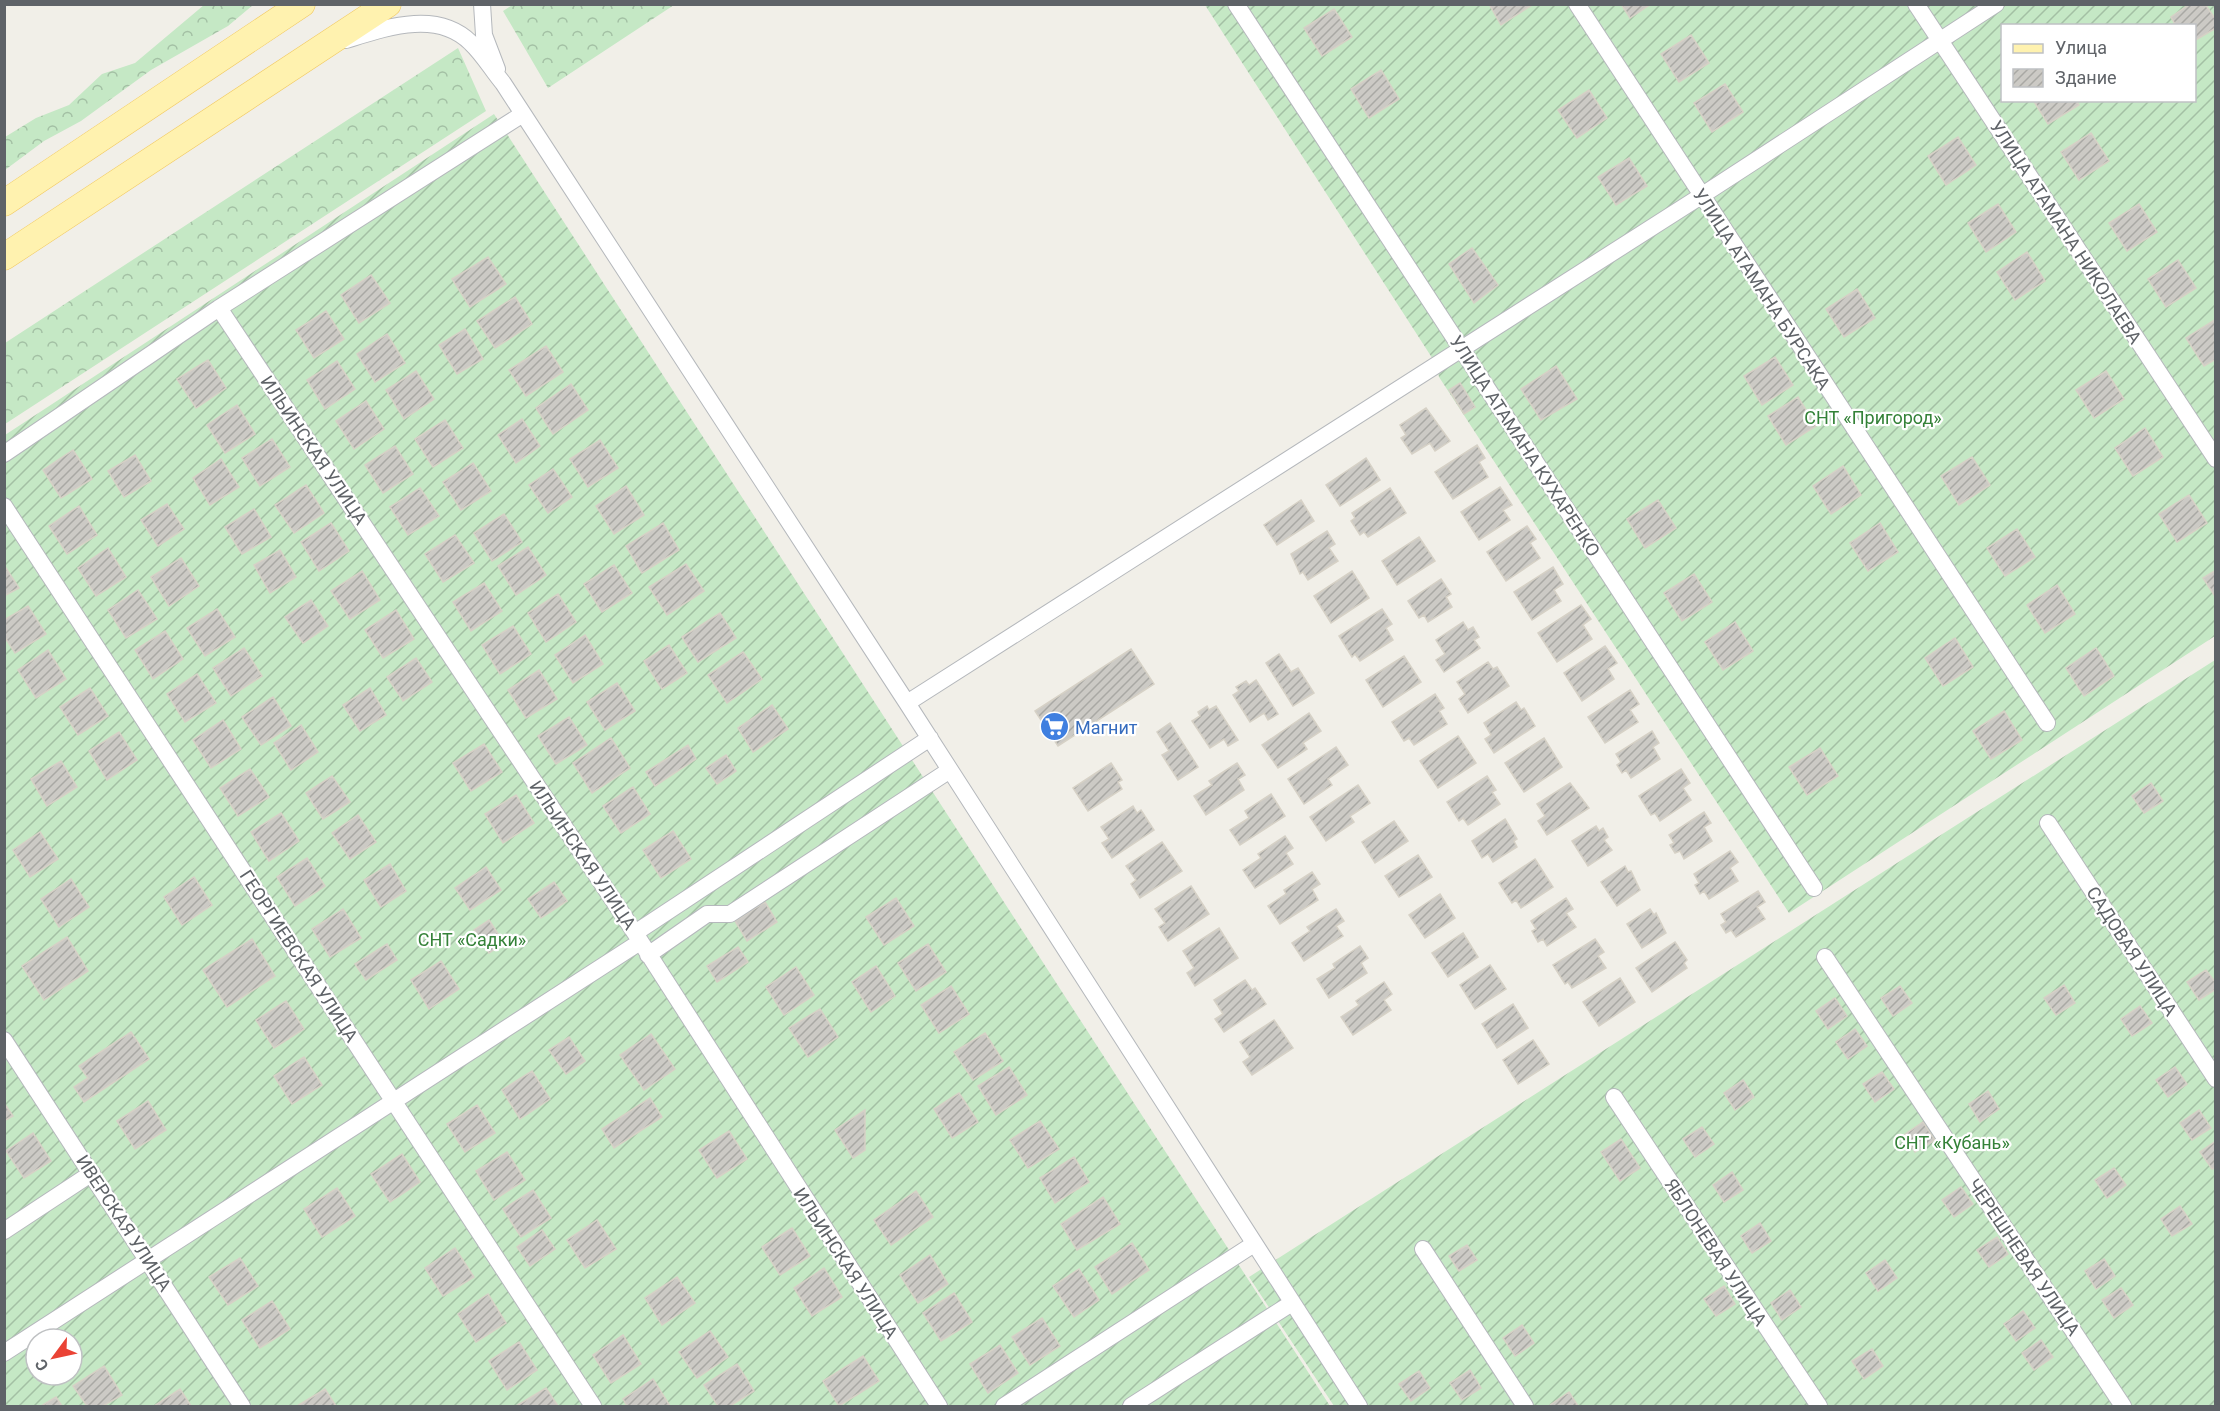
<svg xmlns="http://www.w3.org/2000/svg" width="2220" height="1411" font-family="Roboto,sans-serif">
	<defs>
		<pattern id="forest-crowns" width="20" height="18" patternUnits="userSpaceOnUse" patternTransform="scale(1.5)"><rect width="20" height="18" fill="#c5e8c5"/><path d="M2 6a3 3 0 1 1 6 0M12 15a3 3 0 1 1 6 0" fill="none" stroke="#a3c0a4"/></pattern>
		<pattern id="garden-furrows" width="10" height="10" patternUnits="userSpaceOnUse" patternTransform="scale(1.5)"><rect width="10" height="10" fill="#c5e8c5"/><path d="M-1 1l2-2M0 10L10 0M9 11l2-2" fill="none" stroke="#a3c0a4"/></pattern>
		<pattern id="building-hatch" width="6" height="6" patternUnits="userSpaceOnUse" patternTransform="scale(1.5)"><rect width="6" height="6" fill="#cccac5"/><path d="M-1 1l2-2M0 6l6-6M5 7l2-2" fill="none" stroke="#a9a8a4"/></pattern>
	</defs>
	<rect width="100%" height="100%" fill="#f1efe8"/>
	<path fill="url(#forest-crowns)" d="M514,4h160v1l-126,83 -45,-77z
		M204,5h49l-25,21 -77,44 -70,51 -37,20 -39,29v-33l31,-19 33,-13 33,-31 33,-11z
		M458,48l28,63 -481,313v-81z"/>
	<path fill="url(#garden-furrows)" fill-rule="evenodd" d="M1205,5h1010v631l-426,277 -350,-536 -3,-13zM2002,26h192v74h-192z
		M494,114l836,1292h-1325v-971zM36,1339h36v36h-36z
		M2215,660v746h-881l-85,-129z"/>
	<path fill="url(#building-hatch)" stroke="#d6d1c6" stroke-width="1.5" d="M1489,4h42l1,1 -31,20z
		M1621,4h30l-21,14z
		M2190,4h15l11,16v8l-22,13v-15h-18l-5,-9z
		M1334,9l18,28 -30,19 -18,-28z
		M1691,35l18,28 -30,19 -18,-28z
		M1381,70l18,29 -30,19 -18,-29z
		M1725,84l18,28 -31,20 -18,-29z
		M1589,90l18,28 -30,20 -19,-28z
		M2033,100h43l3,5 -31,19z
		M2091,133l18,28 -30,19 -18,-28z
		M1958,137l18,28 -30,20 -18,-29z
		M1629,158l18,28 -31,19 -18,-28z
		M1998,204l18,28 -30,20 -18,-29z
		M2139,204l18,28 -30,19 -18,-28z
		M1472,248l26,37 -24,18 -25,-39z
		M2027,252l18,29 -30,19 -18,-28z
		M488,257l18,27 -36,23 -18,-28z
		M2178,260l18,28 -30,19 -18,-28z
		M371,275l19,28 -31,20 -18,-28z
		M1857,289l18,29 -31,19 -18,-28z
		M515,297l17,27 -37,24 -18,-27z
		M326,311l18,28 -30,19 -18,-28z
		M2216,319v40l-12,7 -18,-28z
		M465,329l18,30 -26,15 -18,-29z
		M387,334l18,29 -30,19 -18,-28z
		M546,346l17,26 -37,24 -17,-26z
		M1775,357l18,28 -31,20 -18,-29z
		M208,360l18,28 -30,20 -19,-29z
		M337,361l18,28 -30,20 -18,-29z
		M1556,366l21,33 -36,21 -20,-31z
		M416,371l18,28 -30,20 -18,-29z
		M2106,371l18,28 -30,19 -18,-28z
		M1460,383l15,24 -11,7 -15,-24z
		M571,384l17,26 -35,24 -17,-26z
		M1798,397l18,29 -30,19 -18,-29z
		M366,401l18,28 -30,20 -18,-28z
		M237,405l18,29 -30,19 -18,-28z
		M1426,408l24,33 -15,10 -5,-8 -18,11 -11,-16 5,-3 -6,-10z
		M522,419l18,27 -24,17 -18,-28z
		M445,420l18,28 -30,19 -18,-28z
		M2145,428l18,29 -30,19 -18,-28z
		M272,439l18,28 -30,19 -18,-28z
		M600,440l18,28 -30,19 -18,-28z
		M1477,445l8,13 -6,4 9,15 -35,22 -18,-27z
		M395,446l18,28 -30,19 -18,-28z
		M73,450l19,29 -31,19 -18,-28z
		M135,455l16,26 -27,16 -16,-26z
		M1972,457l18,28 -31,20 -18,-29z
		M1366,458l14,22 -40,26 -14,-21z
		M221,459l18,28 -29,18 -17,-27z
		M473,463l18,28 -30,19 -18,-28z
		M1843,466l18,29 -30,19 -18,-28z
		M553,469l19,28 -24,16 -19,-28z
		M306,485l18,28 -30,20 -19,-28z
		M626,486l18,29 -30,19 -18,-28z
		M1500,487l12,18 -9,5 7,10 -31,20 -18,-28z
		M420,488l19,28 -31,19 -18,-28z
		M1390,488l16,25 -38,24 -4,-5 -4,3 -9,-14 4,-3 -3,-5z
		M2189,495l18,28 -30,19 -18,-28z
		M1301,500l13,21 -37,24 -13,-20z
		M1658,500l18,28 -31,20 -18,-29z
		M167,504l17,25 -26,17 -17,-26z
		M79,506l18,29 -30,19 -18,-28z
		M254,509l17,28 -29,17 -17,-27z
		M504,514l18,28 -30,19 -18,-28z
		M331,523l18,28 -30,20 -18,-29z
		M663,523l16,27 -37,23 -16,-27z
		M1880,523l18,29 -30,19 -18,-28z
		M1527,526l9,13 -6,4 10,15 -34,23 -19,-29z
		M2017,529l18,28 -30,19 -18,-28z
		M1327,531l8,13 -6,4 9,13 -30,19 -5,-8 -3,2 -9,-20z
		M455,535l19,28 -31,19 -18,-28z
		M1419,537l16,24 -38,24 -15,-24z
		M528,547l18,28 -30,20 -18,-29z
		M108,548l18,29 -30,19 -18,-28z
		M280,550l16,27 -26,16 -16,-28z
		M181,558l18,28 -30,20 -18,-29z
		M686,564l18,27 -37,24 -18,-28z
		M4,565l15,23 -15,8z
		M614,565l18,28 -30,19 -18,-28z
		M1553,567l10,17 -9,6 7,11 -29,19 -18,-28z
		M2216,570v28l-13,-20z
		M362,571l18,29 -30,19 -19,-28z
		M1352,571l17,27 -38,25 -17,-27z
		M1694,574l18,28 -30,19 -18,-28z
		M1441,579l10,15 -5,3 6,10 -24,15 -4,-7 -5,3 -11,-17z
		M484,583l18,28 -31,20 -18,-29z
		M2057,585l18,29 -30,19 -18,-28z
		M138,590l19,29 -31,19 -18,-28z
		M558,594l18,28 -30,20 -18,-29z
		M311,600l17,26 -25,17 -18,-26z
		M1581,605l10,14 -8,6 9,14 -35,23 -19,-29z
		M28,606l18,28 -31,19 -11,-17v-16z
		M217,609l18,28 -30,19 -18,-28z
		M1382,609l10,15 -6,4 7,12 -33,21 -5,-7 -3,3 -13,-21z
		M396,610l18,29 -31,19 -18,-28z
		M720,613l16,25 -38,24 -16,-25z
		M1463,622l5,8 5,-3 6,10 -5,3 6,8 -36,24 -8,-12 9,-6 -9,-14z
		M1735,622l18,29 -30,19 -18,-28z
		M513,626l18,28 -31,20 -18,-29z
		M165,631l18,28 -30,20 -18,-29z
		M585,635l18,29 -30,19 -18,-28z
		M1955,638l18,29 -30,19 -18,-28z
		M669,645l18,28 -25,16 -18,-28z
		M1605,646l12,17 -9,6 6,10 -32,22 -18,-28z
		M244,648l18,28 -31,20 -18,-28z
		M2096,648l18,28 -30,20 -18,-28z
		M1131,649l23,35 -96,62 -23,-35z
		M48,650l18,29 -30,19 -18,-28z
		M743,652l19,27 -35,24 -19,-28z
		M1279,654l12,18 7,-4 16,25 -21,13 -27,-43z
		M1404,656l17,26 -38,25 -17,-27z
		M416,658l16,24 -29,19 -16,-24z
		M1488,662l5,7 4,-2 12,19 -41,27 -9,-14 6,-5 -8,-12z
		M539,670l18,29 -31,19 -18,-28z
		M197,674l19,29 -31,19 -18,-28z
		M1256,680l22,34 -10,6 -4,-7 -14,9 -17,-27 6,-4 -3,-4 10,-6 3,4z
		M617,683l18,28 -30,19 -18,-28z
		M90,688l18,28 -30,19 -18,-28z
		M370,688l16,27 -26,16 -17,-26z
		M1630,690l9,14 -9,6 8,12 -33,21 -17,-26z
		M1435,694l9,14 -5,3 8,13 -33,21 -5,-7 -5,3 -12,-19z
		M273,697l18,29 -30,19 -19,-28z
		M1516,702l5,8 3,-2 11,18 -41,27 -9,-14 6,-4 -7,-12z
		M772,705l16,24 -35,23 -15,-24z
		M1207,706l2,4 7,-4 22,34 -10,6 -4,-7 -14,9 -18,-27 8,-5 -2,-4z
		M2004,711l18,29 -31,19 -18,-28z
		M1309,713l12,18 -18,12 4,6 -29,19 -16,-23z
		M569,717l18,28 -31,19 -18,-28z
		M223,720l18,29 -30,19 -18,-28z
		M1170,723l28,44 -20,13 -16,-25 7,-4 -12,-19z
		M301,725l17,27 -27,18 -17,-27z
		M1652,731l7,12 -6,4 7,12 -29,19 -5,-8 -4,3 -5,-8 4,-3 -5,-8z
		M119,732l18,28 -30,20 -18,-29z
		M1458,736l18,27 -38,25 -18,-27z
		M611,738l19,30 -38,25 -19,-30z
		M1544,738l18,29 -38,25 -19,-29z
		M484,744l18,28 -31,19 -18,-28z
		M688,745l8,14 -41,27 -9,-14z
		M1336,747l12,18 -20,14 4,6 -28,19 -16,-25z
		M1820,748l18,28 -31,19 -18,-28z
		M726,755l10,16 -19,13 -11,-16z
		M61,761l16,26 -30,19 -16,-27z
		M1111,763l11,17 -4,2 4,7 -34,22 -15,-23z
		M1237,763l8,12 -7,4 6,11 -38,25 -12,-19 18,-11 -3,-4z
		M250,769l19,28 -31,19 -18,-28z
		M1681,769l9,14 -7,5 8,12 -31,21 -5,-8 -4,2 -12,-19z
		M332,776l18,26 -27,17 -17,-26z
		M1487,776l9,14 -4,2 8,12 -32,21 -5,-7 -4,3 -12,-19z
		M1570,783l19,25 -42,27 -9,-14 7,-5 -8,-12z
		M2151,783l12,18 -19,12 -12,-17z
		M1358,785l12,18 -20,13 4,6 -28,19 -16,-24z
		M633,787l17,27 -29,19 -18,-27z
		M1271,794l14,22 -45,29 -10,-15 19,-12 -4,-7z
		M516,795l18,28 -31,20 -18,-29z
		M1133,806l4,7 4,-3 13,20 -42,28 -10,-15 7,-4 -8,-12z
		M1704,812l7,11 -7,4 8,14 -28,18 -4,-8 -5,2 -5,-8 4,-2 -5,-8z
		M281,813l18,28 -30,20 -18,-29z
		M358,815l18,27 -26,17 -18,-26z
		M1505,819l12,20 -3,2 3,6 -24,15 -5,-8 -6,4 -10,-17z
		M1394,821l14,20 -33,22 -13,-21z
		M1596,826l3,5 4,-3 5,9 -4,3 8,10 -24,16 -16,-25z
		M673,831l18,28 -30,19 -18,-28z
		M40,832l18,27 -28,18 -17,-27z
		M1285,836l8,12 -7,5 7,11 -38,24 -12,-18 18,-12 -3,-4z
		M1162,842l20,29 -42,27 -9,-14 5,-4 -10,-14z
		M1730,851l8,11 -8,6 8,13 -29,18 -5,-8 -4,3 -5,-9 4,-2 -5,-9z
		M1418,855l14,22 -33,20 -14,-21z
		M307,858l18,28 -30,20 -18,-29z
		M1535,859l18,28 -32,21 -5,-8 -4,3 -13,-20z
		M390,864l16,27 -25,16 -17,-27z
		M1625,866l3,6 3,-1 9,19 -23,16 -16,-24z
		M486,867l15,23 -31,20 -15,-22z
		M1312,872l8,12 -8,5 6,11 -38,24 -12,-18 18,-12 -2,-4z
		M194,877l18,28 -30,20 -18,-28z
		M71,879l18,28 -30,20 -18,-28z
		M554,882l13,19 -26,17 -13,-19z
		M1191,886l18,28 -41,27 -9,-14 6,-4 -10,-14z
		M1758,891l7,11 -8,5 8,12 -29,18 -5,-7 -5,3 -5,-8 5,-3 -5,-8z
		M1440,894l15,24 -30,20 -16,-23z
		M896,898l18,28 -30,19 -18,-28z
		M1566,898l7,11 -7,4 10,14 -29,19 -4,-7 -5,3 -6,-11 4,-2 -5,-8z
		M765,902l12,20 -30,19 -12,-20z
		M343,909l18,29 -31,19 -18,-28z
		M1336,909l8,12 -8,5 7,10 -39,25 -12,-18 18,-12 -3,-4z
		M1650,909l4,6 2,-2 10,20 -24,15 -15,-24z
		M489,920l15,23 -15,10 -15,-23z
		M1219,928l19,30 -43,28 -8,-13 7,-5 -11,-17z
		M1463,933l15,24 -30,20 -16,-24z
		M67,937l21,34 -44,29 -22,-34z
		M252,939l23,37 -48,31 -24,-37z
		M1595,939l9,13 -6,4 8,12 -34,20 -4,-6 -3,2 -12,-19z
		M1675,942l12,18 -3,3 3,5 -35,24 -16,-24z
		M387,944l10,16 -31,20 -11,-16z
		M928,944l18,28 -30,19 -18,-28z
		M1360,946l8,12 -7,5 6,10 -38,25 -12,-19 18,-11 -2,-4z
		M738,947l10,15 -31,20 -10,-16z
		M441,961l18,28 -30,20 -18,-29z
		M1490,965l16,24 -31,20 -15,-24z
		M876,966l19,30 -24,16 -19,-30z
		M796,967l18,28 -30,20 -18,-28z
		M2206,970l10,13v6l-17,11 -12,-18z
		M1620,978l15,24 -36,24 -16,-24z
		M1245,980l7,10 3,-2 11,16 -42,28 -9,-13 8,-5 -9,-14z
		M1384,982l8,12 -8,6 7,10 -38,25 -12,-18 18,-12 -3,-4z
		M2064,985l11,18 -19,12 -12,-17z
		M951,986l18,28 -30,19 -18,-28z
		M1900,986l12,17 -19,13 -12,-18z
		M1835,998l12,18 -19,13 -12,-18z
		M286,1001l18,28 -30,19 -18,-28z
		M1513,1004l15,24 -31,20 -15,-24z
		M2140,1006l12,17 -20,13 -11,-17z
		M820,1009l18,28 -30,20 -19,-29z
		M1274,1020l19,28 -41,27 -9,-13 7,-5 -10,-15z
		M1855,1029l12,17 -19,13 -12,-17z
		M131,1032l18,27 -65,43 -10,-15 14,-9 -9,-12z
		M985,1033l18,28 -30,19 -19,-28z
		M651,1034l24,35 -31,21 -24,-35z
		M569,1037l16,24 -19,13 -17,-24z
		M1533,1040l16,24 -31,20 -15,-24z
		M304,1057l18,28 -30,19 -18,-28z
		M1009,1067l18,28 -31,20 -18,-29z
		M2175,1067l12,17 -19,13 -12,-17z
		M532,1071l18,28 -30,20 -18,-29z
		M1882,1072l12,17 -19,13 -12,-18z
		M1743,1080l11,17 -19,13 -11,-17z
		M1988,1091l11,18 -19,13 -11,-18z
		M959,1093l19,29 -26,16 -18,-29z
		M650,1098l12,19 -48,31 -12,-19z
		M148,1101l18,29 -31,19 -18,-28z
		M4,1103l9,13 -9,5z
		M477,1105l18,28 -30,19 -18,-28z
		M865,1110v40l-12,8 -18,-28z
		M2199,1110l12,18 -19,12 -12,-17z
		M1040,1121l19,28 -31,19 -18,-28z
		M1923,1122l12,18 -20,12 -11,-17z
		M1702,1127l12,17 -19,13 -12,-18z
		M729,1131l18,28 -30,19 -18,-28z
		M33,1133l18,28 -27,17 -18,-27z
		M1621,1139l19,29 -20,13 -19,-29z
		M2216,1141v26l-4,2 -12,-17z
		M507,1152l18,28 -31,20 -18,-29z
		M402,1154l18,28 -30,20 -19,-28z
		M1074,1157l15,25 -34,21 -15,-25z
		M2114,1168l12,17 -19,13 -12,-18z
		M1732,1172l11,18 -19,12 -11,-17z
		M1961,1187l12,17 -19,13 -12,-17z
		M337,1188l18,28 -33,21 -18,-28z
		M533,1190l18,28 -30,19 -18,-28z
		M916,1191l17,26 -42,28 -17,-25z
		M1103,1197l17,27 -43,26 -16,-26z
		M2180,1206l12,18 -20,12 -11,-17z
		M597,1220l19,29 -31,19 -18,-28z
		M1760,1223l11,18 -19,12 -11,-17z
		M792,1228l18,28 -30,19 -18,-28z
		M542,1230l13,19 -25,17 -13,-19z
		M1997,1237l11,17 -19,13 -12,-17z
		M1132,1243l17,27 -37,24 -17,-27z
		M1467,1245l10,15 -18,11 -10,-15z
		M455,1248l19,29 -31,19 -18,-28z
		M930,1255l18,29 -30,19 -18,-28z
		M240,1258l18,28 -30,19 -19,-28z
		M2104,1259l11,17 -19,13 -11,-18z
		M1885,1260l12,18 -19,13 -12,-18z
		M824,1268l18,29 -30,19 -18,-28z
		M1079,1269l20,31 -25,17 -21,-31z
		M677,1277l18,26 -33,22 -17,-27z
		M1724,1286l11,18 -19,12 -12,-17z
		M2121,1288l12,17 -19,13 -12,-18z
		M1790,1290l11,17 -19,13 -11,-17z
		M954,1293l18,29 -31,19 -18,-28z
		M488,1294l18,29 -30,19 -18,-28z
		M272,1301l18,28 -30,19 -18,-28z
		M2023,1311l12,17 -19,13 -12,-17z
		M1042,1318l18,28 -30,19 -18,-28z
		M1522,1325l12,18 -19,13 -12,-18z
		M710,1331l18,26 -31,21 -18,-26z
		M623,1335l18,29 -30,19 -18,-28z
		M2041,1340l12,17 -19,13 -12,-17z
		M519,1342l18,28 -30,20 -18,-29z
		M1000,1345l18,28 -30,20 -18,-29z
		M1872,1349l11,17 -19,13 -12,-18z
		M863,1356l16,25 -40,25 -16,-25z
		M737,1364l17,27 -24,15h-12l-14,-21z
		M104,1366l18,29 -19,11h-16l-14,-20z
		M1470,1370l11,18 -19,12 -12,-17z
		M1419,1371l11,17 -19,13 -12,-17z
		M653,1379l17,27h-43l-4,-7z
		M546,1388l12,18h-42z
		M180,1389l11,17h-37z
		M325,1389l11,17h-39z
		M1569,1392l9,14h-27l-1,-1z
		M56,1397l6,9h-21z"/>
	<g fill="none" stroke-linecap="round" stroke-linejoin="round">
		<defs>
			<path id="street" d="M482,4l2,31 13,34
				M1236,4l578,884
				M1577,4l470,719
				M1916,4l300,455
				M346,40c39,-12 91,-31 125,3 12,11 21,27 32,40l404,620 452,703
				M219,308l416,625 304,473
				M4,454l215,-146 304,-194
				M4,506l589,900
				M907,703l794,-507 295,-192
				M2048,823l168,256
				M635,933l295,-195
				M648,955l59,-41h23l220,-144
				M1825,957l298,449
				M4,1040l238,366
				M1614,1097l205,309
				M4,1231l88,-58
				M1423,1249l102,157
				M4,1353l636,-411
				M1004,1406l250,-162
				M1131,1406l161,-103"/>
			<path id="primary" d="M4,203l298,-199
				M4,257l384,-253"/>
		</defs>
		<use href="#street" stroke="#b5b8bc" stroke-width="18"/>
		<use href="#primary" stroke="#f2c960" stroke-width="27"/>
		<use href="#street" stroke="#fff" stroke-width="16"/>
		<use href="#primary" stroke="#fff2af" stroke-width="26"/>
	</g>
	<defs>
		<symbol id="supermarket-disc" viewBox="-11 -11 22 22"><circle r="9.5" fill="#3f7fe0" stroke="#fff"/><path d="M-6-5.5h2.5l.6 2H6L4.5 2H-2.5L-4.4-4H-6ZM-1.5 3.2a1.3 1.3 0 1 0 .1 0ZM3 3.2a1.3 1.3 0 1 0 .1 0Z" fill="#fff"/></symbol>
	</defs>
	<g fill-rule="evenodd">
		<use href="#supermarket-disc" x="1038" y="710" width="33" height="33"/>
	</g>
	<g text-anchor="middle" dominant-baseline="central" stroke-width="4.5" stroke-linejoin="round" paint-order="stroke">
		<g font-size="18" fill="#5f6368" stroke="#fff">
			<text transform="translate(2066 232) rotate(57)">УЛИЦА АТАМАНА НИКОЛАЕВА</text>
			<text transform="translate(1762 289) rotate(57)">УЛИЦА АТАМАНА БУРСАКА</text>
			<text transform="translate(1525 446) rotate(57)">УЛИЦА АТАМАНА КУХАРЕНКО</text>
			<text transform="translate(314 450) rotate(56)">ИЛЬИНСКАЯ УЛИЦА</text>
			<text transform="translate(583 855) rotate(56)">ИЛЬИНСКАЯ УЛИЦА</text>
			<text transform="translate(2132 951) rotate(57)">САДОВАЯ УЛИЦА</text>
			<text transform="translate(299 956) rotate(57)">ГЕОРГИЕВСКАЯ УЛИЦА</text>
			<text transform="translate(124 1223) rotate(57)">ИВЕРСКАЯ УЛИЦА</text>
			<text transform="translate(1716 1252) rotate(57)">ЯБЛОНЕВАЯ УЛИЦА</text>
			<text transform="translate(2024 1257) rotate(56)">ЧЕРЕШНЕВАЯ УЛИЦА</text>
			<text transform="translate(846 1263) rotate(57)">ИЛЬИНСКАЯ УЛИЦА</text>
		</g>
		<g font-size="18" fill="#348238" stroke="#fff">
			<text x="1873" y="417">СНТ «Пригород»</text>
			<text x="472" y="939">СНТ «Садки»</text>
			<text x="1952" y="1142">СНТ «Кубань»</text>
		</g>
		<g font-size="18" fill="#366cbe" stroke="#fff" text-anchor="start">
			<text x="1075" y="727">Магнит</text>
		</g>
	</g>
	<rect width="2220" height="1411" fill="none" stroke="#5f6368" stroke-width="12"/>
	<rect x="2001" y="24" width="195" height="78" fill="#ffffff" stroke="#bfc1c3" stroke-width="1.5"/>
	<rect x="2013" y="44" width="30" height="9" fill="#fff2af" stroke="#bfc1c3" stroke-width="1.5"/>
	<text x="2055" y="54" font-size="18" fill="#5f6368">Улица</text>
	<rect x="2013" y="69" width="30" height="18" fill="url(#building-hatch)" stroke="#bfc1c3" stroke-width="1.5"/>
	<text x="2055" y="84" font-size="18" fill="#5f6368">Здание</text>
	<g transform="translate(54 1357) rotate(237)"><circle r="28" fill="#ffffff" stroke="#bfc1c3" stroke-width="1.5"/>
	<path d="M0-4.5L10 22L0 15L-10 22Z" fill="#ea4335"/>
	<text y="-9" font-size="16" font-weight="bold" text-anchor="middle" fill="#5f6368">С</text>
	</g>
</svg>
